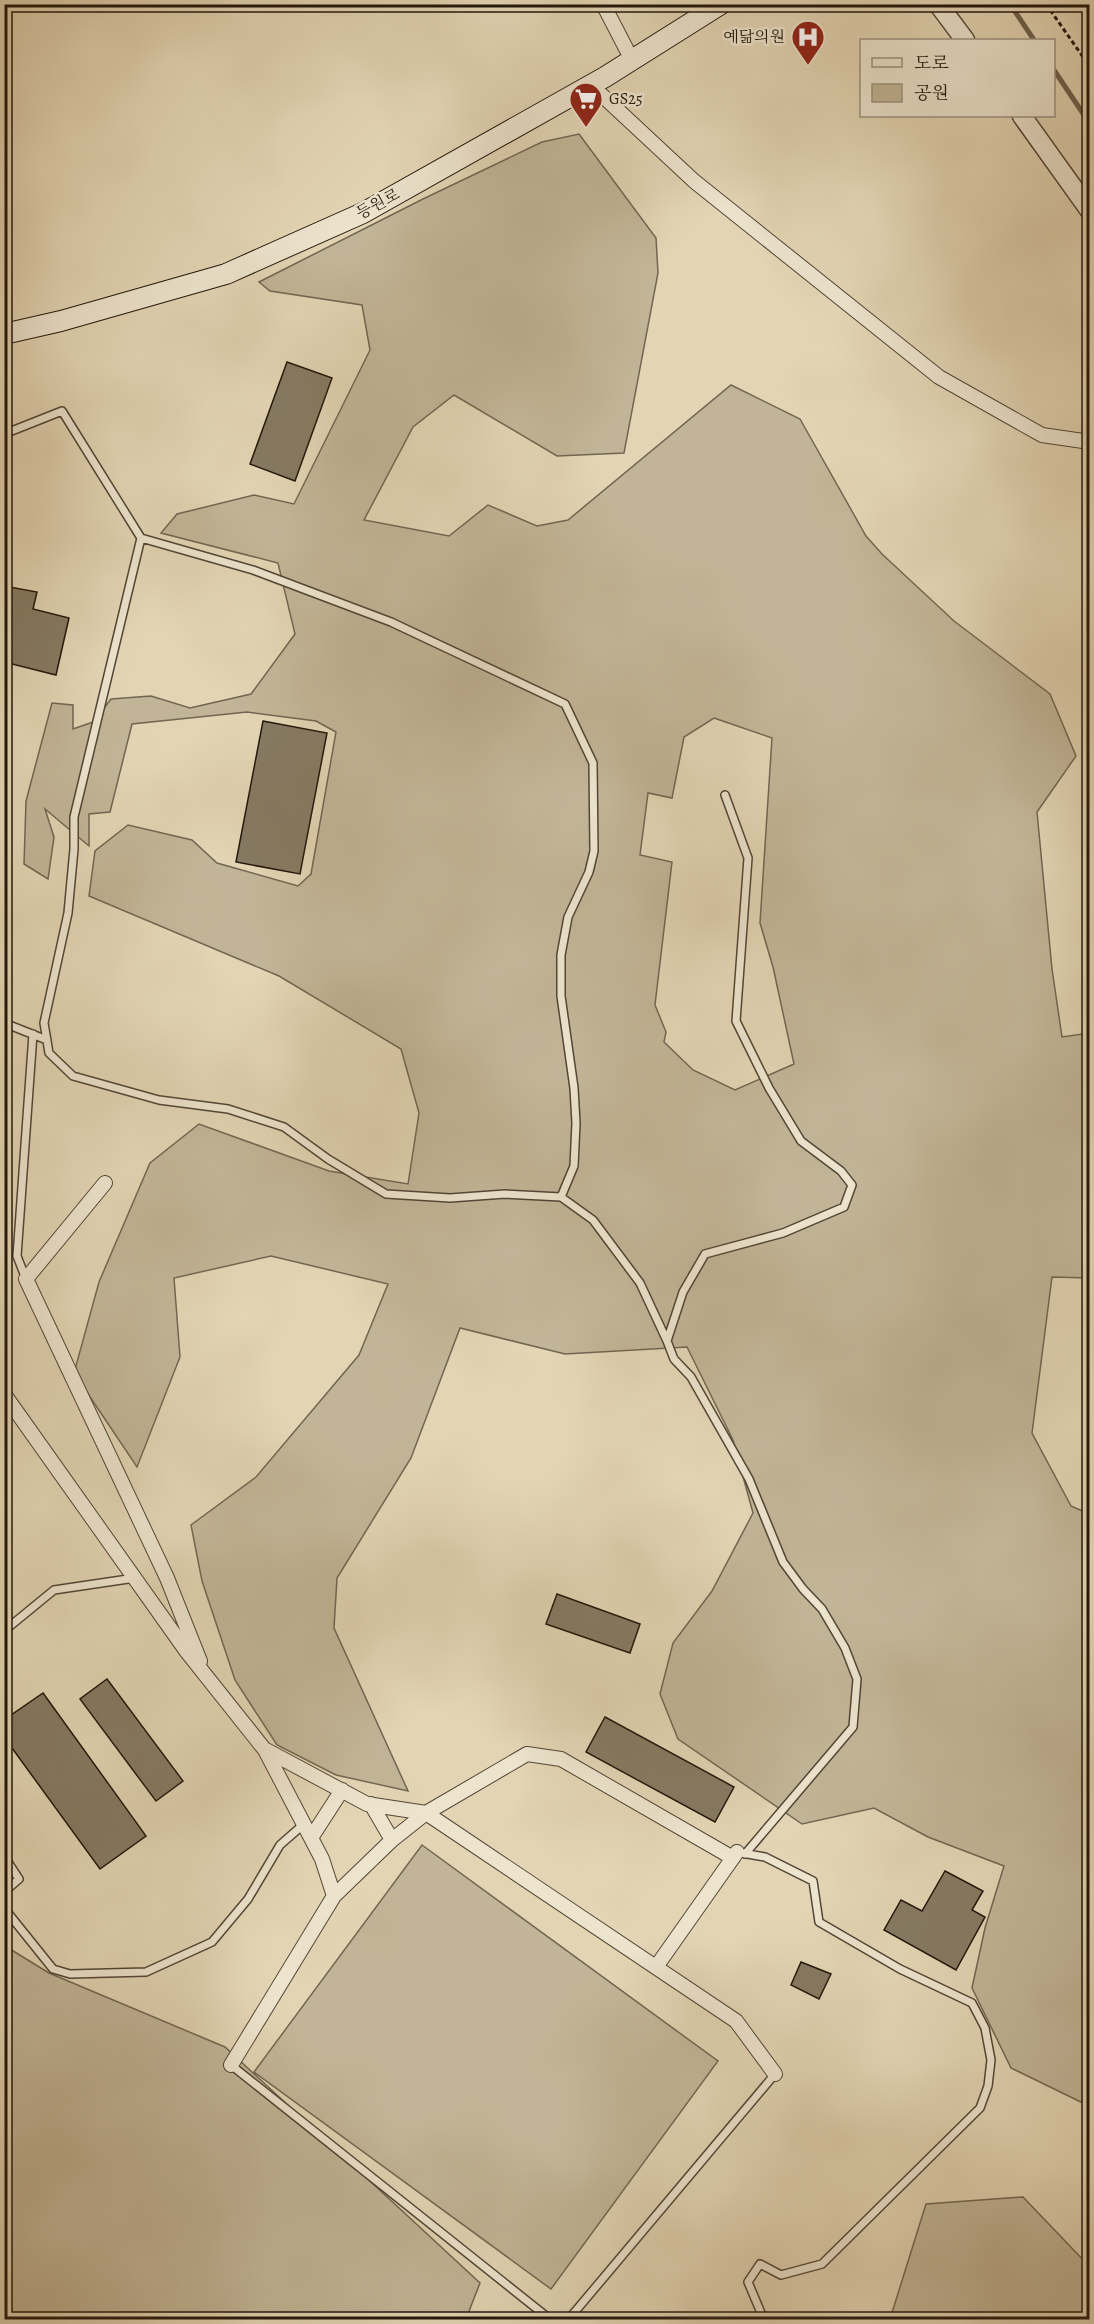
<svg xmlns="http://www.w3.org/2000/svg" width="1094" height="2324" font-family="Alegreya,'Noto Serif KR',serif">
	<rect width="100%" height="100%" fill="#e3d5b4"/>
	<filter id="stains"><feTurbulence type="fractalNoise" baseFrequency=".00333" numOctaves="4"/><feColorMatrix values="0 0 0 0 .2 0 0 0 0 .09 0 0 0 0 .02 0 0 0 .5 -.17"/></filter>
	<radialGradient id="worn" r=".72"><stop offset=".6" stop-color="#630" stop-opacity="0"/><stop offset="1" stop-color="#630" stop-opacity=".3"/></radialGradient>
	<path fill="#c2b597" stroke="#726652" stroke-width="1.5" fill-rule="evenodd" d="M579,134l77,104 2,35 -34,180 -67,3 -103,-61 -41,32 -49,93 85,16 39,-31 49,21 31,-6 163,-135 69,34 66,117 16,18 72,67 96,73 26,62 -39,56 15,157 10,68 27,-4v245l-37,-1 -20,156 39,73 18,8v592l-78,-38 -39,-80 13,-60 19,-62 -76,-29 -54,-29 -72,16 -124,-85 -18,-45 13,-51 39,-52 41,-78 -20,-73 -46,-93 -122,7 -105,-26 -49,130 -74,120 -3,50 74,163 -72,-16 -59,-30 -42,-65 -33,-99 -11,-56 65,-48 103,-122 29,-71 -117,-28 -97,22 6,79 -43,110 -63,-94 25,-91 51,-119 49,-39 130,47 79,13 11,-71 -18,-64 -122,-73 -190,-80 6,-45 33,-26 64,15 25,23 81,23 13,-12 25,-142 -20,-11 -69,-9 -115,12 -22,88 -21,2v32l-44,-37 9,28 -6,42 -24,-15 2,-63 26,-98 21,2v24l20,-7 18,-23 40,-3 39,12 61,-14 44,-60 -17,-71 -117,-30 16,-19 77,-19 40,9 76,-154 -8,-45 -92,-14 -11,-9 164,-83 119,-57zM714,718l58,20 -12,185 13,44 21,97 -59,26 -42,-20 -29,-28 2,-10 -11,-27 17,-143 -32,-7 8,-62 24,5 12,-61z
		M422,1845l296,216 -167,228 -297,-217z
		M5,1946l44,27 176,74 255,236 -14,36 -461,1z
		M1023,2197l66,69v53h-199l36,-115z"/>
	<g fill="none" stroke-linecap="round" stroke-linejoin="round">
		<path stroke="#6e624f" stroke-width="5" d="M1010,4l24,36
			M1054,70l36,54"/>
	</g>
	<path fill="#867a63" stroke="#22170c" stroke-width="1.5" d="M287,362l45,16 -37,103 -45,-17z
		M4,586l33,6 -4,17 36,9 -13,57 -52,-13z
		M263,721l64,12 -27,141 -64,-12z
		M557,1594l83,30 -10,29 -84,-29z
		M107,1679l76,102 -27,20 -76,-102z
		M43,1693l103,143 -46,33 -96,-132v-17z
		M605,1717l129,70 -19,35 -129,-70z
		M945,1871l38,20 -11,19 13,7 -29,53 -72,-40 17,-30 21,11z
		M801,1962l30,12 -12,25 -28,-14z"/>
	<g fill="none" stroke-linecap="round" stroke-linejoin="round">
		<defs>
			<path id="service" d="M4,434l58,-23 79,127
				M725,795l23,63 -12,163 33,67 32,53 40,30 11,14 -8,22 -61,26 -78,21 -22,38 -16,49 7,18 17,18 58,102 34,83 20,27 19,20 23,39 12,31 -4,48 -108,127
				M4,1023l43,17
				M561,1197l13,-31 2,-43 -2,-35 -13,-92v-41l7,-38 21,-45 5,-21 -1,-88 -28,-59 -174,-82 -138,-52 -112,-32 -67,279v32l-6,64 -24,110 5,30 24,23 86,24 69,9 56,18 44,32 58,35 64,4 55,-4 56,3 32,23 47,63 27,58
				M26,1279l-9,-23 16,-222
				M4,1631l50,-41 81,-12
				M742,1853l23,4 48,24 6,41 81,47 72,34 13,25 6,32 -3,26 -8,22 -158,156 -41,11 -21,-11 -12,18 16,38
				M4,1856l15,23 -15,13
				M4,1908l49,61 17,5 76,-2 66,-30 36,-43 32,-54 24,-21
				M231,2065l320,255
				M568,2320l207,-246"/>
			<path id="minor" d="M603,4l29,56
				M591,85l103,96 245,196 103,58 48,7
				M105,1183l-79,96 141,299 33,83
				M4,1394l183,258 78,98 57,109 12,37 -103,169
				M266,1750l101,54 59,9 310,208 39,53
				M371,1804l21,36
				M311,1838l31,-48
				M334,1896l58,-56 34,-27 101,-59 34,5 172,99
				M656,1967l81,-115"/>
			<path id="tertiary" d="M938,4l27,36
				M1022,116l68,95"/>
			<path id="secondary" d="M4,334l57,-13 165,-47 137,-61 242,-136 116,-73"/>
		</defs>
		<use href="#service" stroke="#524636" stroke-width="10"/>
		<use href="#minor" stroke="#524636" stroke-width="16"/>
		<use href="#tertiary" stroke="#524636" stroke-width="21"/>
		<use href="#secondary" stroke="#22170c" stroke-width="22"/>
		<path stroke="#22170c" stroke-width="3" stroke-dasharray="4.5 3" stroke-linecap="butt" d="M1046,4l44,63"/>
		<use href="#service" stroke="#ede4ce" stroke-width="7"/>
		<use href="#minor" stroke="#ede4ce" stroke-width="14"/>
		<use href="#tertiary" stroke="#ede4ce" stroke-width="18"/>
		<use href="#secondary" stroke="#ede4ce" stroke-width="20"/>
	</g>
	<defs>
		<symbol id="hospital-pin" viewBox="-11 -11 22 30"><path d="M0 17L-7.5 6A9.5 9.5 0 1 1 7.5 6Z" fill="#8f2418" stroke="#ede4ce"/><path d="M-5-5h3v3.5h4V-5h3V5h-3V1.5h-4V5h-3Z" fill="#fff"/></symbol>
		<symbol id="supermarket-pin" viewBox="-11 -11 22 30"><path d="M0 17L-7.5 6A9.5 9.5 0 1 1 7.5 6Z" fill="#8f2418" stroke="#ede4ce"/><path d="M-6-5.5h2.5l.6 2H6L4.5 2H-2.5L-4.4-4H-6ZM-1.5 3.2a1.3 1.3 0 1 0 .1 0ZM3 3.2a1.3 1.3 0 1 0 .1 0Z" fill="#fff"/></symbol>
	</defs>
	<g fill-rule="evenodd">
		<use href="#hospital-pin" x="789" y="18" width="38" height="52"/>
		<use href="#supermarket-pin" x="567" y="80" width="38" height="52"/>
	</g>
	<g text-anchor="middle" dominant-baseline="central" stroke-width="5" stroke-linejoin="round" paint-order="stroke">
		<g font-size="16" fill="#22170c" stroke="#ede4ce" text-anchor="end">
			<text x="785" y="37">예닮의원</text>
			<text x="609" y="99" text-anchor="start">GS25</text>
		</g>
		<g font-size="16" fill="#22170c" stroke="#ede4ce">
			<text transform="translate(378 204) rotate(-28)">등원로</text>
		</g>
	</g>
	<rect width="1094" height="2324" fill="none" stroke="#e3d5b4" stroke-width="24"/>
	<rect x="6" y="6" width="1082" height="2312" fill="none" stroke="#22170c" stroke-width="3"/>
	<rect x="12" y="12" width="1070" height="2300" fill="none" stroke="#22170c" stroke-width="1.5"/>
	<rect x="860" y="39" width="195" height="78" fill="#ede4ce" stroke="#9c9280" stroke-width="1.5"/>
	<rect x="872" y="58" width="30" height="9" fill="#ede4ce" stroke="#9c9280" stroke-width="1.5"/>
	<text x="914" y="69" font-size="18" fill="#22170c">도로</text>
	<rect x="872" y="84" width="30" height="18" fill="#c2b597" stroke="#9c9280" stroke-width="1.5"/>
	<text x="914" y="99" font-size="18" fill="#22170c">공원</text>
	<rect width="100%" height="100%" filter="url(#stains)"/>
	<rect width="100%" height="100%" fill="url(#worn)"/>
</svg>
